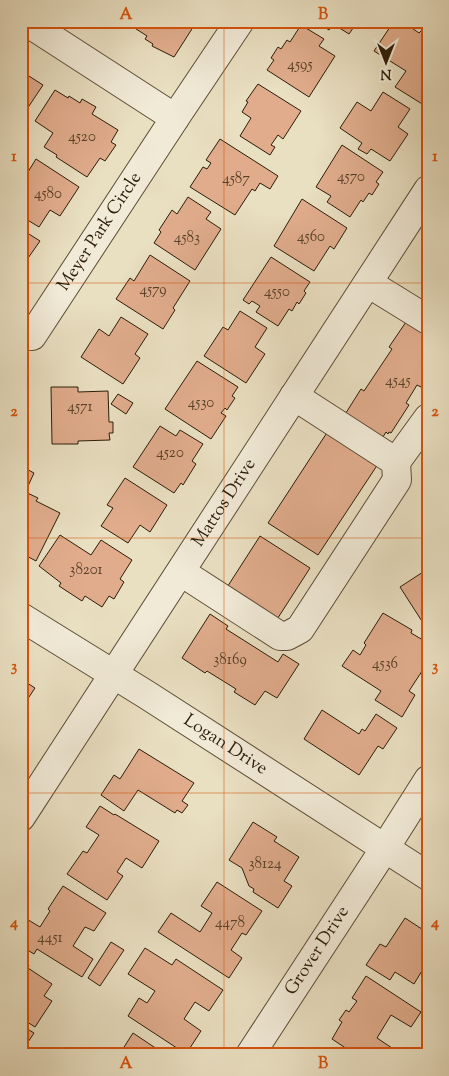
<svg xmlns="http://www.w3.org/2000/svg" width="449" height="1076" font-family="'Sorts Mill Goudy',serif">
	<rect width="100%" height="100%" fill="#e9dfc1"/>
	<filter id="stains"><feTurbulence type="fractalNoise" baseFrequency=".004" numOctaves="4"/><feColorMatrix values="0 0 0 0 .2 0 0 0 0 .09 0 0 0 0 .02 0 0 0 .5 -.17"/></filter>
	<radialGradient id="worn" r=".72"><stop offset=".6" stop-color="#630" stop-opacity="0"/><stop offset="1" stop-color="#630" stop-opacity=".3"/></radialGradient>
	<path fill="#e0ac8c" stroke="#2c1c08" d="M132,21h65l-23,36 -22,-11 1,-2 -8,-5 2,-3 -17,-11z
		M315,21h43l-9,13 -16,-10 -4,6z
		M394,21h3l10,7 2,-2 10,7 3,-3 6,4 -1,73 -32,-20 11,-16 -32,-20z
		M301,25l23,14 -5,7 16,10 -26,41 -42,-27 7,-10 -3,-2 7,-11 3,2 6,-9 3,2z
		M21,71l22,14 -22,33z
		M258,84l43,27 -18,28 -5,-4 -7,10 4,2 -5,8 -30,-19 11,-18 -9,-6 6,-10 -2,-1z
		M55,90l13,8 1,-2 11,7 2,-4 14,8 -4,7 26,16 -7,12 5,3 -11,16 -5,-3 -13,19 -31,-20 1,-2 -13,-8 9,-14 -18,-12z
		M383,92l27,17 -12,18 10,7 -18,27 -19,-12 -4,5 -9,-5 4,-6 -22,-15 17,-26 14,9z
		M220,139l58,37 -8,13 -10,-6 -5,8 -3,-2 -17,26 -45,-28 13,-20 4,2 4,-6 -5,-3z
		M342,145l41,27 -7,10 3,2 -7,11 -3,-2 -6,9 -2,-2 -11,17 -23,-15 4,-6 -15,-9z
		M36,159l43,28 -19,29 -10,-6 -11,17 -18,-11v-20l2,-3 -2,-1v-9z
		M188,197l23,15 -5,7 15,10 -26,41 -41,-27 7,-11 -2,-2 13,-20 5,4z
		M302,199l45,29 -13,21 -4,-3 -16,25 -40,-25z
		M21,229l19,12 -14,20 -5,-3z
		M150,255l40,26 -17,27 2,2 -12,19 -47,-30 14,-21 4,3z
		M271,257l39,25 -6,9 2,2 -7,11 -2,-2 -5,9 -3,-2 -11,17 -22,-14 4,-6 -8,-5 -3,3 -6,-4z
		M240,311l27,17 -12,19 10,7 -19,29 -42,-27 19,-29 5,3z
		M121,317l27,17 -13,20 5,4 -17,26 -42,-27 18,-28 10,7z
		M406,322l22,14v41l-7,10 -4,-2 -11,18 3,2 -18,28 -2,-1 -1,2 -2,-2 -5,8 -37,-24 17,-27 3,2 28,-42 -3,-2z
		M197,361l41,26 -6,9 3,2 -8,12 -2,-2 -4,5 5,3 -15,23 -46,-30z
		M51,387h27v5l30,-1 1,31h4v11h-4l1,7 -32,1v3h-26z
		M118,394l15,9 -7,11 -15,-10z
		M160,426l16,10 4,-6 23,14 -11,17 4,3 -13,21 -2,-2 -7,10 -41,-26z
		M330,428l50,33 -62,94 -50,-32z
		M21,466l13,7 -6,13 -7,-3z
		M125,478l42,27 -17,27 -10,-7 -12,18 -27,-17 12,-18 -6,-3z
		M21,490l17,8 -2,3 24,12 -24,48 -13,-7 2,-5 -4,-2z
		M60,535l31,20 10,-15 31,20 -12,19 4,3 -10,17 -5,-3 -7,11 -17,-11 -3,5 -23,-15 2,-3 -22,-17z
		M260,536l50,32 -36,56 -50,-32z
		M428,567v57l-3,2 -25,-39 23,-15v-2z
		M383,613l29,17 -1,3 17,10v19l-19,29 6,4 -13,22 -27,-17 6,-9 -39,-25 11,-16 7,5 6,-10 -2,-2z
		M210,614l18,12 -2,3 52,33 5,-8 16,10 -22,34 -12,-7 -10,14 -21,-13 2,-3 -29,-18 -2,2 -23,-15z
		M21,679l14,9 -14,21z
		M322,710l37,24 3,-5 3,2 11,-17 21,14 -14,21 -5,-3 -19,29 -55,-36z
		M139,749l55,34 -12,18 6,4 -6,8 -5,-3 -2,3 -37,-23 -14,21 -23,-16 13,-20 6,4z
		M100,806l14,9 1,-1 44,27 -17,27 -16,-10 -9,14 6,4 -16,24 -40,-26 16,-23 4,2 12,-18 -13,-8z
		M253,822l24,15 -3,4 25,16 -15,24 8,5 -14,22 -25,-16 1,-3 -5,-3 -7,-18 -13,-8z
		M217,882l45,29 -16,24 -4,-2 -11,17 11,8 -13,20 -71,-46 13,-19 29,19 12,-19 -11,-7z
		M63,886l43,27 -12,18 -9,-4 -12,19 20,13 -11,18 -45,-28 -3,5 -13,-8v-23l4,-5 15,9 10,-16 -2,-2z
		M405,918l23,15v39l-5,-3 -9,15 -19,-12 -5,8 -24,-15 14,-21 6,3z
		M111,942l13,8 -24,36 -12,-8z
		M145,948l27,17 4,-6 47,31 -14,21 -14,-9 -11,17 17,12 -15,23 -58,-38 11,-18 8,5 8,-12 -27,-17z
		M21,960l8,5 -1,3 24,16 -8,12 8,5 -17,26 -14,-9z
		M366,976l55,36 -10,15 -20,-12 -14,23 18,12 -2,5h-37l-24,-16 10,-17 -3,-2 7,-10 3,2 8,-11 -5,-3z
		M21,1025l13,8 -12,18 -1,-1z
		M133,1033l33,22h-47z"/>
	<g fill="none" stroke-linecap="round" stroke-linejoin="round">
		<defs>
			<g id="minor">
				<path d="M175,118l65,-97"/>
				<path d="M368,283l60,37"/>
				<path id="s1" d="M21,332l11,4 143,-218 -150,-97"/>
				<path d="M396,462l32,-44"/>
				<path d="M181,572l99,64h7l13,-7 97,-149 -1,-18 -102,-66"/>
				<path id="s2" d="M21,617l126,78 281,181"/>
				<path id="s3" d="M21,817l407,-627"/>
				<path id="s4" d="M250,1055l135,-207 43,-68"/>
			</g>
		</defs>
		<use href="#minor" stroke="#5b4d36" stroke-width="30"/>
		<use href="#minor" stroke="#f1ead7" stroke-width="28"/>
	</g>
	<path fill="none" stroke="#d5530c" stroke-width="1" stroke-opacity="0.55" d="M224,21v1034M21,283h407M21,538h407M21,793h407"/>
	<g text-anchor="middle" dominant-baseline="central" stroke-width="4" stroke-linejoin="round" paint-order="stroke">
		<g font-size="15" fill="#594029">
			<text x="300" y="65">4595</text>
			<text x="82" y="137">4520</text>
			<text x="351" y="177">4570</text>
			<text x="236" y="179">4587</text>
			<text x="48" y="194">4580</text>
			<text x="311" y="237">4560</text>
			<text x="187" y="238">4583</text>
			<text x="153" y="290">4579</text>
			<text x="277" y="292">4550</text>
			<text x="398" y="381">4545</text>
			<text x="201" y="403">4530</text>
			<text x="80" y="407">4571</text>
			<text x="170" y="453">4520</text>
			<text x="86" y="570">38201</text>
			<text x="230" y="660">38169</text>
			<text x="385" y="664">4536</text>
			<text x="265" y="864">38124</text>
			<text x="230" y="923">4478</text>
			<text x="50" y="938">4451</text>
		</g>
		<g font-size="18" fill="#2c1c08" stroke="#f1ead7">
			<text stroke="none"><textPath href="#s1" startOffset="136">Meyer Park Circle</textPath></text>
			<text stroke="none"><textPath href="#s3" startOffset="374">Mattos Drive</textPath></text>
			<text stroke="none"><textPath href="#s2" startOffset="241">Logan Drive</textPath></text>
			<text stroke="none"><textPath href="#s4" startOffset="124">Grover Drive</textPath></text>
		</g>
	</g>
	<rect width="449" height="1076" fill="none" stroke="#e9dfc1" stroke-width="55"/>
	<g transform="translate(386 62) rotate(180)" stroke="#f1ead7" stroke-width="4" paint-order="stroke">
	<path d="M0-4L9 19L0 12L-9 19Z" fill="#2c1c08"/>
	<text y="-8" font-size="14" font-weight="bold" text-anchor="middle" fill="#2c1c08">N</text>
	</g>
	<rect x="28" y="28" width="394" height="1020" fill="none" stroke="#d5530c" stroke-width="2"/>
	<g font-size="16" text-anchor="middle" font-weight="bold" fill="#d5530c">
		<text x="126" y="19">A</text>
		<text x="323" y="19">B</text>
		<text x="14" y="161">1</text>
		<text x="435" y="161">1</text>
		<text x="14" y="416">2</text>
		<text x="435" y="416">2</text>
		<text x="14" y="671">3</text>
		<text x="435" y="671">3</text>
		<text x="14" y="927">4</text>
		<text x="435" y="927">4</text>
		<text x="126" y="1068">A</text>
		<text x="323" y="1068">B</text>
	</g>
	<rect width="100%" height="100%" filter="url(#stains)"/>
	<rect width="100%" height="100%" fill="url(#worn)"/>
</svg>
